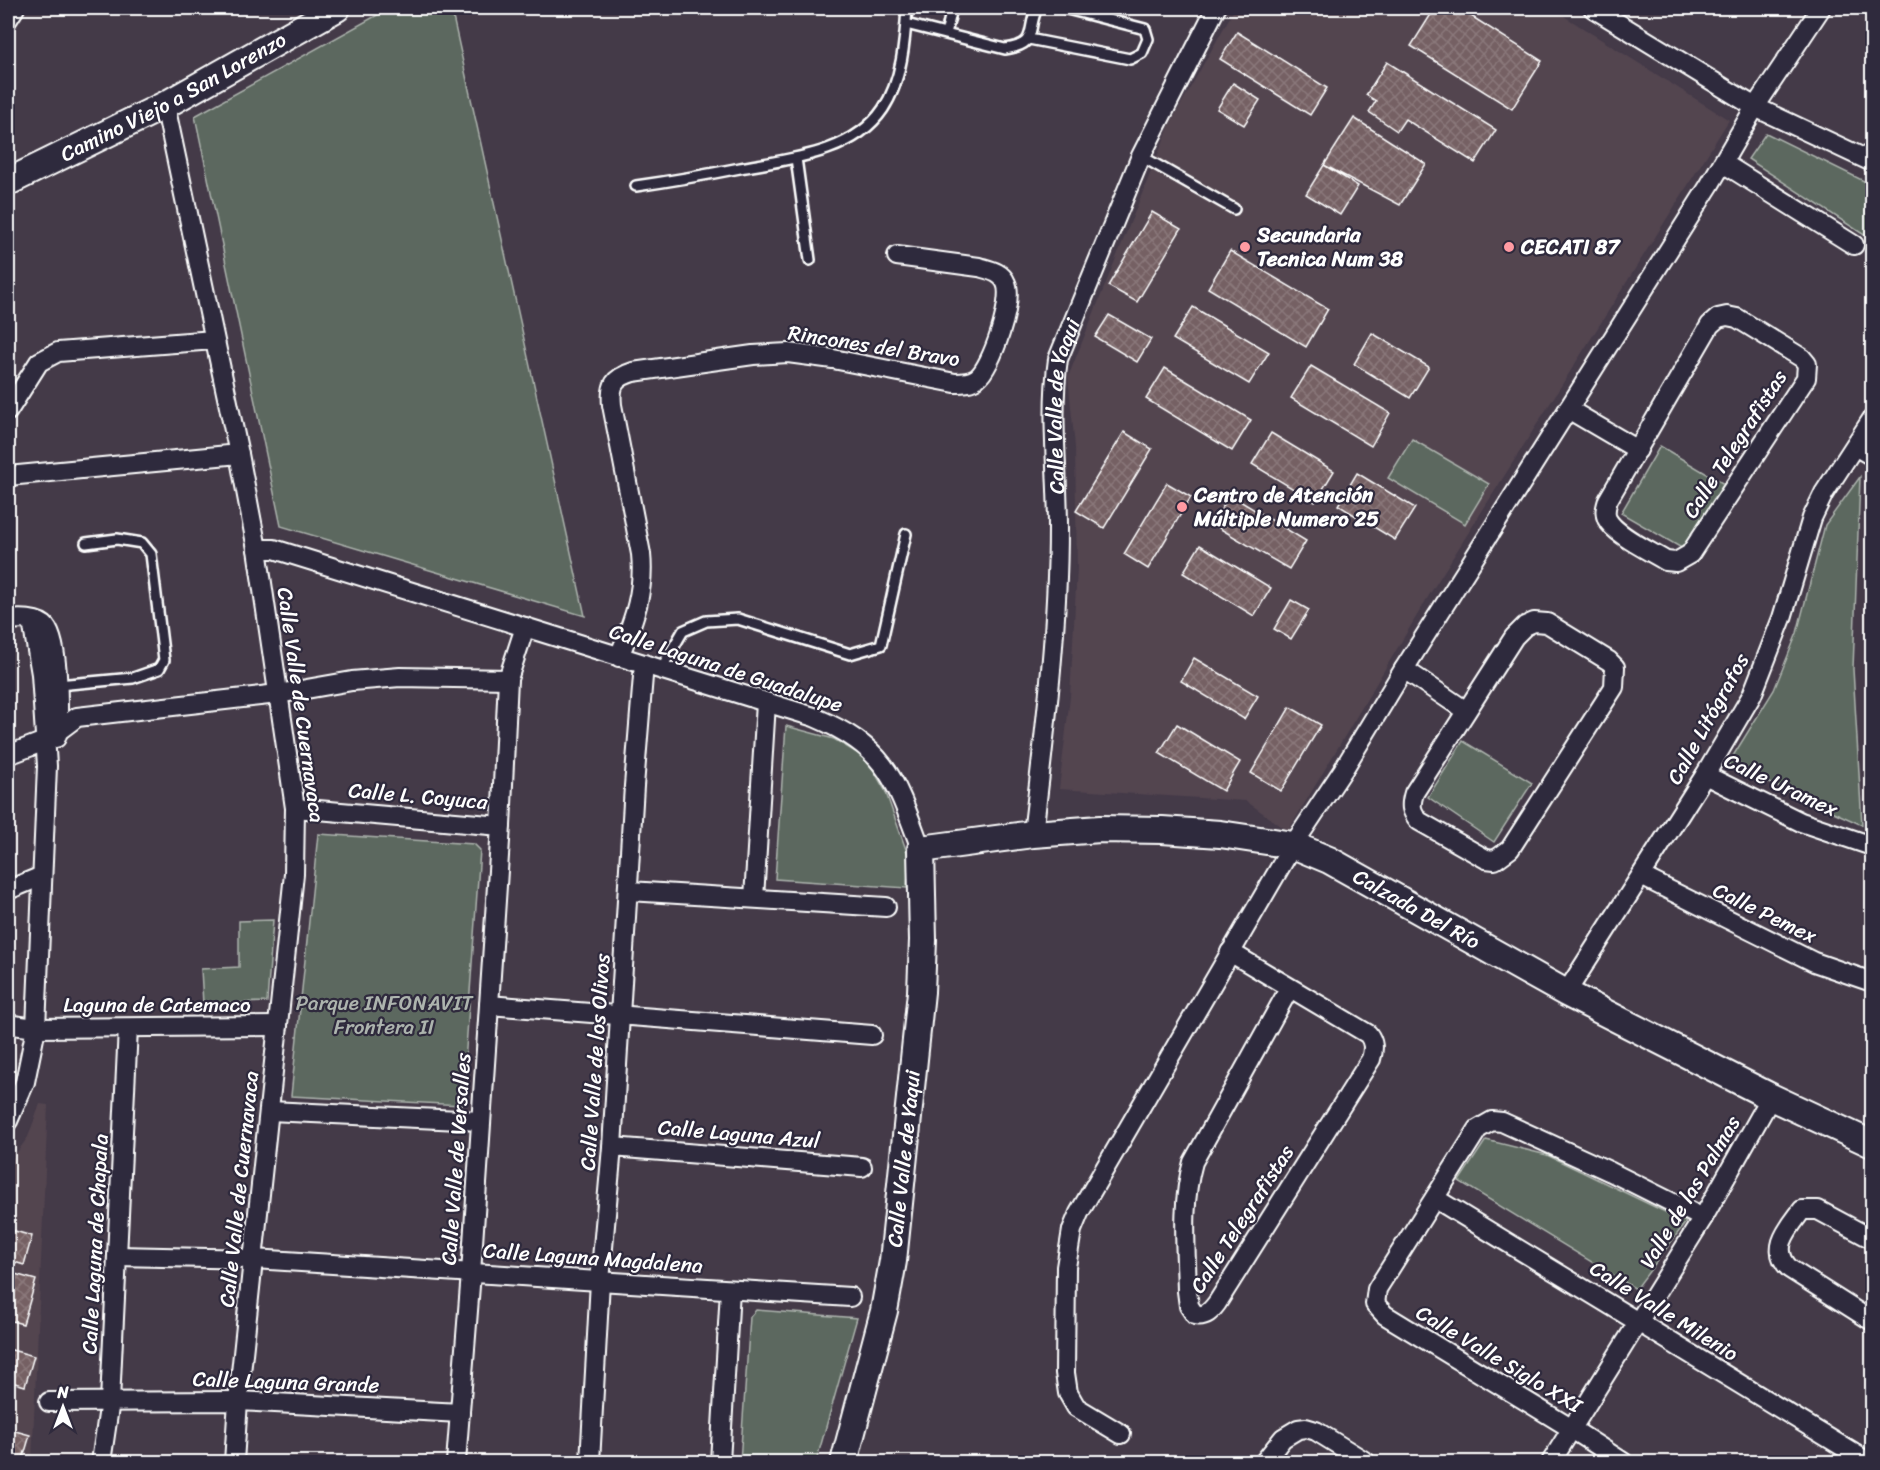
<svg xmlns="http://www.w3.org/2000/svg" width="1880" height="1470" font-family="Sriracha,sans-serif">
	<defs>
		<pattern id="building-cross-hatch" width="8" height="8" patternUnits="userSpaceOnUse" patternTransform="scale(1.5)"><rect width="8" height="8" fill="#756063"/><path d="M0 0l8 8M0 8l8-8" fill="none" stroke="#8a787a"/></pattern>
	</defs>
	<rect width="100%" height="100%" fill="#443a48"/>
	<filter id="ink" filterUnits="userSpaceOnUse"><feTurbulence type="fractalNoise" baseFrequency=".0167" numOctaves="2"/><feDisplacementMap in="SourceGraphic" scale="12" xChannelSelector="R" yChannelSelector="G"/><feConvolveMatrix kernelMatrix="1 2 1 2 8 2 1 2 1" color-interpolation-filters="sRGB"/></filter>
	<g filter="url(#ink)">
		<path fill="#534550" d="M1235,8h316l178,112 -298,472 -143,239 -42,-30 -187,-12 11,-92 7,-129 -2,-121 -7,-70 103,-255z
			M40,1104l8,1 -16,357h-24v-297l20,-28z"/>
		<path fill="#5b685e" stroke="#adb4ae" stroke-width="1.5" d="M390,8h61l134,608 -304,-90 -86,-410z
			M1766,133l106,52v55l-124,-81z
			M1412,439l77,45 -24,40 -77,-46z
			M1660,446l64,38 -39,66 -64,-37z
			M1860,477l-7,192 9,156 -134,-61 46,-74 23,-57 28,-108z
			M786,726l48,13 33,20 18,31 24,68 -2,30 -132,-9z
			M1463,741l69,42 -38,59 -66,-45z
			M318,834l156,10 6,6 -18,255 -171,-9z
			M273,920l-6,82 -64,2 -2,-35 38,-2v-46z
			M1486,1140l61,15 139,67 -50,67 -177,-108z
			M756,1310l101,8 -41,144h-76l10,-145z"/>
		<path fill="url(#building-cross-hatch)" stroke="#fff" stroke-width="1.5" d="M1435,8h26l-1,1 82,52 -30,48 -101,-63z
			M1237,32l90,56 -17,27 -90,-56z
			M1387,62l109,68 -21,33 -70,-44 -8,12 -28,-19 7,-11 -10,-6z
			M1233,83l27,17 -16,25 -27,-16z
			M1354,118l72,46 -26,41 -76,-40z
			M1324,165l34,21 -18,29 -34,-21z
			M1152,212l29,17 -44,73 -29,-16z
			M1230,251l98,58 -22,38 -98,-59z
			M1193,307l76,45 -20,32 -76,-45z
			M1109,315l42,24 -14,23 -42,-25z
			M1372,333l57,34 -19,31 -56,-34z
			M1311,366l79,47 -19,33 -80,-48z
			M1165,368l86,52 -19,31 -86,-52z
			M1124,432l28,17 -48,79 -28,-17z
			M1271,433l63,38 -19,31 -63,-38z
			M1357,473l58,35 -20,32 -57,-35z
			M1167,483l24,14 -43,72 -24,-15z
			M1230,495l76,46 -17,28 -77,-45z
			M1200,545l71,43 -17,28 -71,-43z
			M1291,600l18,10 -18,29 -17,-10z
			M1194,658l64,38 -14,23 -63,-38z
			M1290,707l31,18 -40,66 -30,-18z
			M1177,724l63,38 -17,29 -64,-38z
			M8,1229l24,7 -8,29 -16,-5z
			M8,1272l28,8 -13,44 -15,-4z
			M8,1349l26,7 -9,30 -17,-5z
			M8,1429l22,6 -8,27h-14z"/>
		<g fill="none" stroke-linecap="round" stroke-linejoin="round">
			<defs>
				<path id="lane" d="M906,24l99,25c34,-5 21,-18 32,-41
					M946,34l6,-26
					M1029,39l101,20 12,-6 6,-14 -3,-10 -82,-21
					M1141,156l93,53
					M796,158l14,102
					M636,186c35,-5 69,-11 104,-18 49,-9 113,-14 143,-59 19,-28 22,-69 24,-101
					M661,669l22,-38 23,-10 32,-2 112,35 31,-9 25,-111
					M58,685l75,-7 26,-9 5,-9 -13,-106 -9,-11 -25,-4 -31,4"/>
				<g id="street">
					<path d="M1593,8l162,99 117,55"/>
					<path d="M8,19l7,-11"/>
					<path d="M165,105l74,349 18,95 38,259 -1,66 -56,527 -4,61"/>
					<path d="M1723,163l131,82"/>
					<path d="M1727,316l10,2 65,40 5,6 -1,14 -116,176 -14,8 -10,-1c-16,-10 -51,-26 -59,-42 -3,-7 -1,-12 1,-19l102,-175 8,-7z"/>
					<path d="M1568,409l70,41"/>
					<path d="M8,411l31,-49 19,-10 156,-12"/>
					<path d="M1855,446l17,10"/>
					<path d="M8,476l231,-22"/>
					<path d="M257,549h17l540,168c73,31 81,62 107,132"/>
					<path d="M8,620c10,-1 27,-2 36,5 16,13 14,85 14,106l-2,7"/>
					<path d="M1534,622l13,1 62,38 6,6 -1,20 -104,162 -15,11 -9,-1 -67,-38c-8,-10 -9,-15 -5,-28l100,-156 11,-11z"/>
					<path d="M619,657c14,-36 26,-64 22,-103l-29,-149c-2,-20 2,-27 21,-33l120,-17 35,-2 45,6 122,24c7,0 16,0 22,-5 15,-11 37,-78 29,-95 -4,-11 -17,-13 -27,-16l-82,-11"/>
					<path d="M1404,669l62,42"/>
					<path d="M8,755l37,-14 32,-24 201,-23 74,-13 48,-4 108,2"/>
					<path d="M1705,775l96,47 71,24"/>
					<path d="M295,808l206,18"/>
					<path id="s1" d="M1033,834c12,-102 25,-204 25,-306 0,-56 -8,-113 0,-169l83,-203 75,-148"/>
					<path d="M1641,876l173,86 58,20"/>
					<path d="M8,890l34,-14"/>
					<path d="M629,891l257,16"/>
					<path d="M754,898l12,-195"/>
					<path d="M1230,952l138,82c6,8 6,15 3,25l-154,244c-6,8 -11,14 -22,12l-6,-9 -2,-15c-1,-43 -6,-87 6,-129l96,-173"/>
					<path d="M1566,993l139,-218 47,-80 30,-77 30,-100 12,-25 48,-74"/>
					<path d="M489,1005l383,30"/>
					<path d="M8,1027l5,-2 23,3 242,-2"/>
					<path d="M270,1111l211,10"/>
					<path d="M8,1121l17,-39 11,-54 11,-262 -6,-92 -9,-53"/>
					<path d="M612,1147l250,20"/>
					<path d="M1436,1199l432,263"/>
					<path d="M1872,1239l-54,-29h-16c-14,19 -33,39 -12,59l82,52"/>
					<path d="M117,1256l137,3 596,38"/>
					<path d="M49,1402l189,-1 222,12"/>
					<path d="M1121,1434l-45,-27 -8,-14 -3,-20 1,-106 6,-37 7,-17 214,-368 50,-75 61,-101 305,-483 46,-79 66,-99"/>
					<path d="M101,1462l9,-61 18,-373"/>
					<path d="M456,1462l15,-189 30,-447 7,-147 17,-52"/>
					<path d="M590,1462l10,-181 12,-134 22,-361 10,-122"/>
					<path d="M720,1462l10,-172"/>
					<path d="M1264,1462l19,-24 15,-9 8,-1 10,3 50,31"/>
					<path d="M1551,1462l152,-244 68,-121"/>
					<path d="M1623,1462l-51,-33 -187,-114 -10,-11 2,-15 101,-160 14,-8 10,1 109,50 92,46"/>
				</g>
				<g id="secondary">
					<path id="s2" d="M8,182l157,-77 172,-97"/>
					<path id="s3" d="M844,1462l40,-151 9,-50 28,-269 2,-52 -2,-91 112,-15 67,-5 62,1 58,4 73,11 36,15 237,133 205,104 101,47"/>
				</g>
			</defs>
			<use href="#lane" stroke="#fff" stroke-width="14"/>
			<use href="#street" stroke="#fff" stroke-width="22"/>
			<use href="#secondary" stroke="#fff" stroke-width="30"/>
			<use href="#lane" stroke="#2f2a3d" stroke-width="9"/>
			<use href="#street" stroke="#2f2a3d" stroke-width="18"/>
			<use href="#secondary" stroke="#2f2a3d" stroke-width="26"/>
		</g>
	</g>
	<g fill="#ff9aa2" stroke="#2f2a3d" stroke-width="2">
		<circle cx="1245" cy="247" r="6"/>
		<circle cx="1509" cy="247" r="6"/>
		<circle cx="1182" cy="507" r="6"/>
	</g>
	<g text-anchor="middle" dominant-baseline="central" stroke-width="4.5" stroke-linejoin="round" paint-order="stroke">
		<g font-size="21" fill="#fff" stroke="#2f2a3d">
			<text stroke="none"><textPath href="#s2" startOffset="186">Camino Viejo a San Lorenzo</textPath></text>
			<text transform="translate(874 346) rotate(9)">Rincones del Bravo</text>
			<text stroke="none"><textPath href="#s1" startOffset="430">Calle Valle de Yaqui</textPath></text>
			<text transform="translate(1735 444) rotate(-57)">Calle Telegrafistas</text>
			<text transform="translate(726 668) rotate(18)">Calle Laguna de Guadalupe</text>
			<text transform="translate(301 705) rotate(82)">Calle Valle de Cuernavaca</text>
			<text transform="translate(1708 719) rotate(-61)">Calle Litógrafos</text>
			<text transform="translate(1781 785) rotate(25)">Calle Uramex</text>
			<text transform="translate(418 796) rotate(5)">Calle L. Coyuca</text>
			<text stroke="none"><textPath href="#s3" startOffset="1134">Calzada Del Río</textPath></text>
			<text transform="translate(1765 913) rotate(26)">Calle Pemex</text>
			<text x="157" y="1005">Laguna de Catemaco</text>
			<text transform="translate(595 1062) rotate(-86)">Calle Valle de los Olivos</text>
			<text transform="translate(739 1134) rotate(5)">Calle Laguna Azul</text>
			<text transform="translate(456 1159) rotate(-86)">Calle Valle de Versalles</text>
			<text stroke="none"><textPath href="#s3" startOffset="310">Calle Valle de Yaqui</textPath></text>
			<text transform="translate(239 1189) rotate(-84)">Calle Valle de Cuernavaca</text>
			<text transform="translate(1690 1192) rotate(-59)">Valle de las Palmas</text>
			<text transform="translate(1242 1219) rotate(-57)">Calle Telegrafistas</text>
			<text transform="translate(95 1244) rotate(-87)">Calle Laguna de Chapala</text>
			<text transform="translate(593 1258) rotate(4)">Calle Laguna Magdalena</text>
			<text transform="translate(1664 1311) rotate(32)">Calle Valle Milenio</text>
			<text transform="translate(1499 1359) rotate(31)">Calle Valle Siglo XXI</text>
			<text transform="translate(286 1382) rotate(2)">Calle Laguna Grande</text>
		</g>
		<g font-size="21" font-weight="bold" fill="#fff" stroke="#2f2a3d" text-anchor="start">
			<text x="1257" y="235">Secundaria<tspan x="1257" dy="24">Tecnica Num 38</tspan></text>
			<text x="1521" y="247">CECATI 87</text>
			<text x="1194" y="495">Centro de Atención<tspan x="1194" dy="24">Múltiple Numero 25</tspan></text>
		</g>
		<g font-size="21" fill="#adb4ae" stroke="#2f2a3d">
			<text x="384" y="1003">Parque INFONAVIT<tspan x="384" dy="24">Frontera II</tspan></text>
		</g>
	</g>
	<rect width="1880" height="1470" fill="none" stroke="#2f2a3d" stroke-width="30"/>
	<rect x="15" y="15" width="1850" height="1440" fill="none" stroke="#fff" stroke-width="2" filter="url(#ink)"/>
	<g transform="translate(63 1407)" stroke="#2f2a3d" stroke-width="4.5" paint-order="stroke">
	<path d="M0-4.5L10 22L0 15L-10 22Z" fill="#ffffff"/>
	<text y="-9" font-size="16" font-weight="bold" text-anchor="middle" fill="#ffffff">N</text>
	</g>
</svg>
